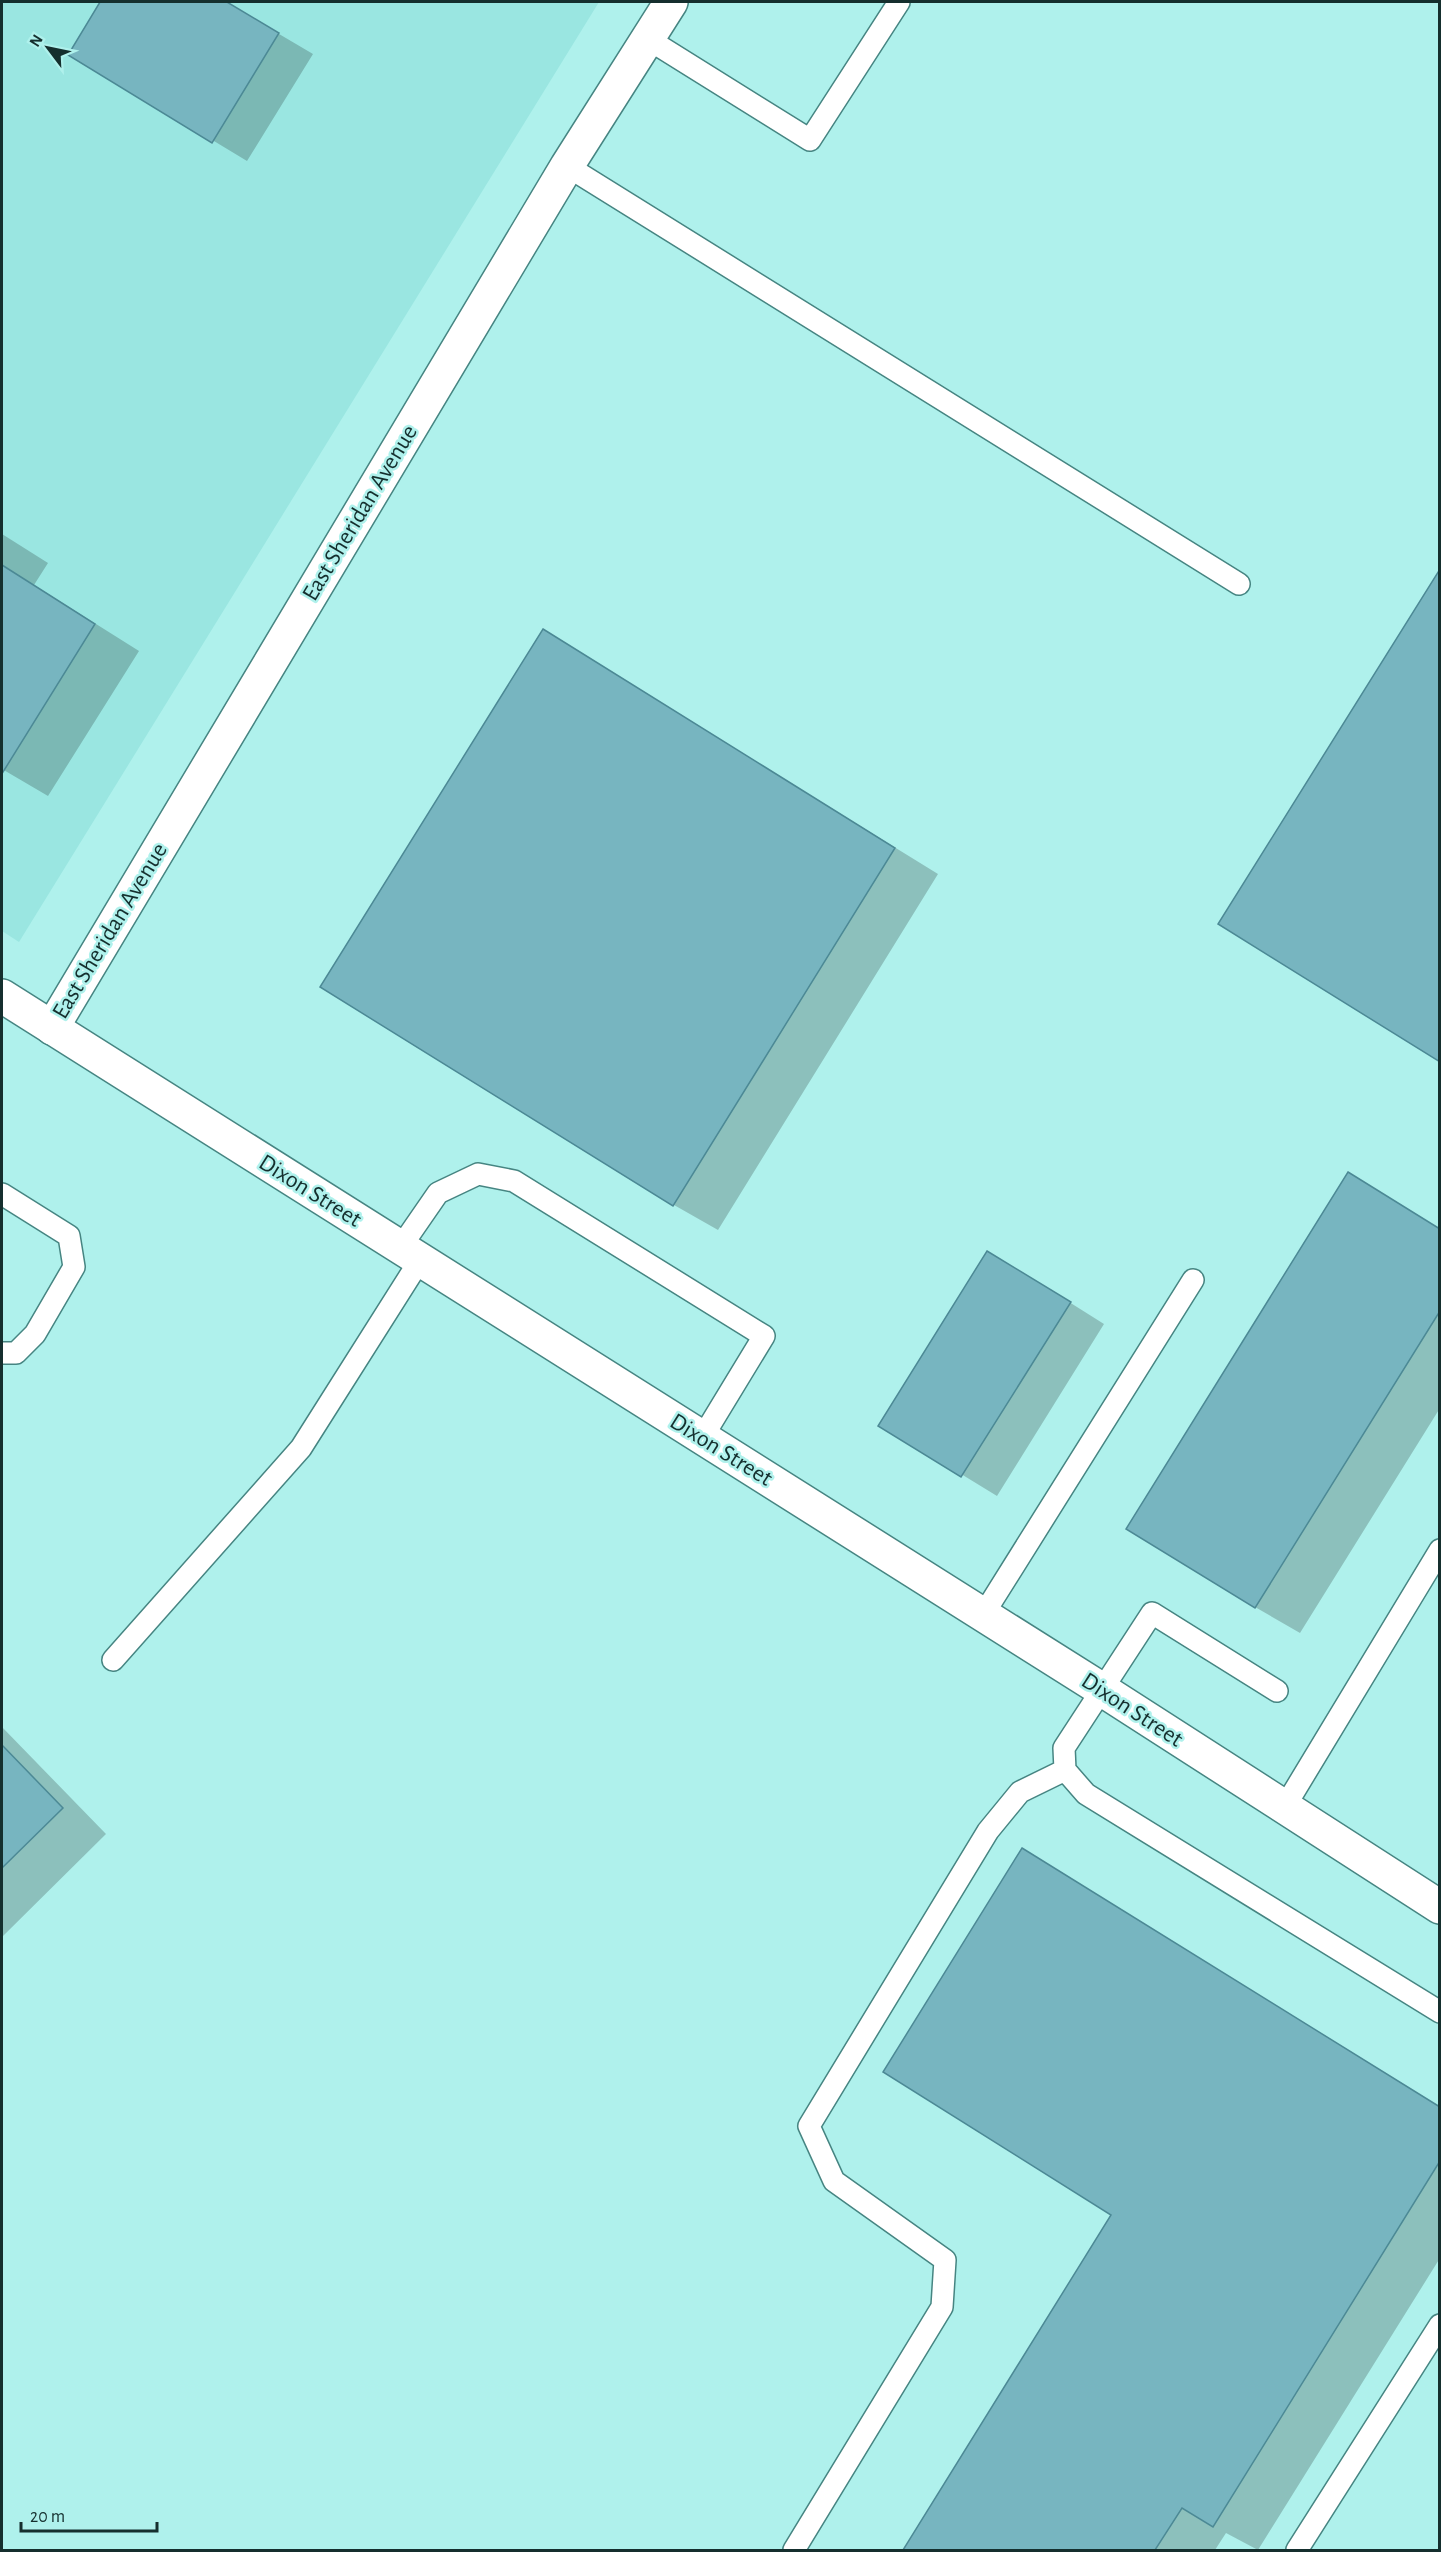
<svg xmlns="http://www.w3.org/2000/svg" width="1441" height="2552" font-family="'Alegreya Sans',sans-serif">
	<rect width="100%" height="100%" fill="#aff1ec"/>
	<path fill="#9ae6e1" d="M2,2h597l-580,940 -17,-11z"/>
	<path fill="#0003" d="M102,2h123l88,52 -66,107 -177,-107z
		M2,534l46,29 -14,22 105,66 -91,145 -46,-27z
		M544,631l394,243 -220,356 -44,-25z
		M1440,1229v179l-140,225 -45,-26z
		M1023,1273l81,51 -107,172 -116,-71z
		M2,1727l104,107 -104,103z
		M1440,2107v151l-182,292 -32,-17 -11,17h-310l209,-336z"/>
	<path fill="#77b5c0" stroke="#4c8995" stroke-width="1.5" d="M100,2h127l52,31 -67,110 -144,-88z
		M2,565l93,59 -92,148 -1,-1z
		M1440,569v493l-222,-138z
		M543,629l352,219 -222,358 -353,-219z
		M1348,1172l92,57v82l-185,297 -129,-79z
		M987,1251l84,51 -110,175 -83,-51z
		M2,1745l61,63 -61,60z
		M1022,1848l418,259v54l-227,366 -31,-19 -27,42h-252l208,-335 -228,-143z"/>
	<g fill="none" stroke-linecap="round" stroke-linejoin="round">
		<defs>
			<path id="lane" d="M648,39l162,101 89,-138
				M567,166l672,418
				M2,1194l67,42 5,31 -39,67 -19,19h-14
				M400,1248l38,-55 40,-19 36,7 250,155 -62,102
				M983,1615l210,-335
				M113,1660l188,-212 119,-188
				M1277,1691l-125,-78 -88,135 1,22 21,24 354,218
				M1284,1808l156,-258
				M794,2550l148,-243 3,-47 -111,-79 -25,-55 179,-295 32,-39 45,-22
				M1297,2550l143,-225"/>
			<path id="street" d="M52,1028l515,-862 104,-164"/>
			<path id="secondary" d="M2,996l1099,693 339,218"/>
		</defs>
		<use href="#lane" stroke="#468582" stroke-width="24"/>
		<use href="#street" stroke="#468582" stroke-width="36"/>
		<use href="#secondary" stroke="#468582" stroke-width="36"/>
		<use href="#lane" stroke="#fff" stroke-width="21"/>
		<use href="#street" stroke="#fff" stroke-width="33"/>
		<use href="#secondary" stroke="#fff" stroke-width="33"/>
	</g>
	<g text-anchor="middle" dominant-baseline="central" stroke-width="5" stroke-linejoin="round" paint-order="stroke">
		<g font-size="24" fill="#152f2e" stroke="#aff1ec">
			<text transform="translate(360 513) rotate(-59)">East Sheridan Avenue</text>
			<text transform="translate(110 931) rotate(-59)">East Sheridan Avenue</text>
			<text transform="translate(310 1191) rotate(32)">Dixon Street</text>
			<text transform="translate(721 1450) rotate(32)">Dixon Street</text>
			<text transform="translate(1132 1710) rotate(33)">Dixon Street</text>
		</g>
	</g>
	<rect width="1441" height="2552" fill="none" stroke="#152f2e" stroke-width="6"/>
	<g transform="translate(48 48) rotate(302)" stroke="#aff1ec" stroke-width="4.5" paint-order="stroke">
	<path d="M0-4.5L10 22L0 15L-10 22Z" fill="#152f2e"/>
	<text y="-9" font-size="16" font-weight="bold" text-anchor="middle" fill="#152f2e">N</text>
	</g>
	<path d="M21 2522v9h136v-9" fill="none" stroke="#152f2e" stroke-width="3"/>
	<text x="30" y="2522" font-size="18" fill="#152f2e" stroke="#aff1ec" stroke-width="4.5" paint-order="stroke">20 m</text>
</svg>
